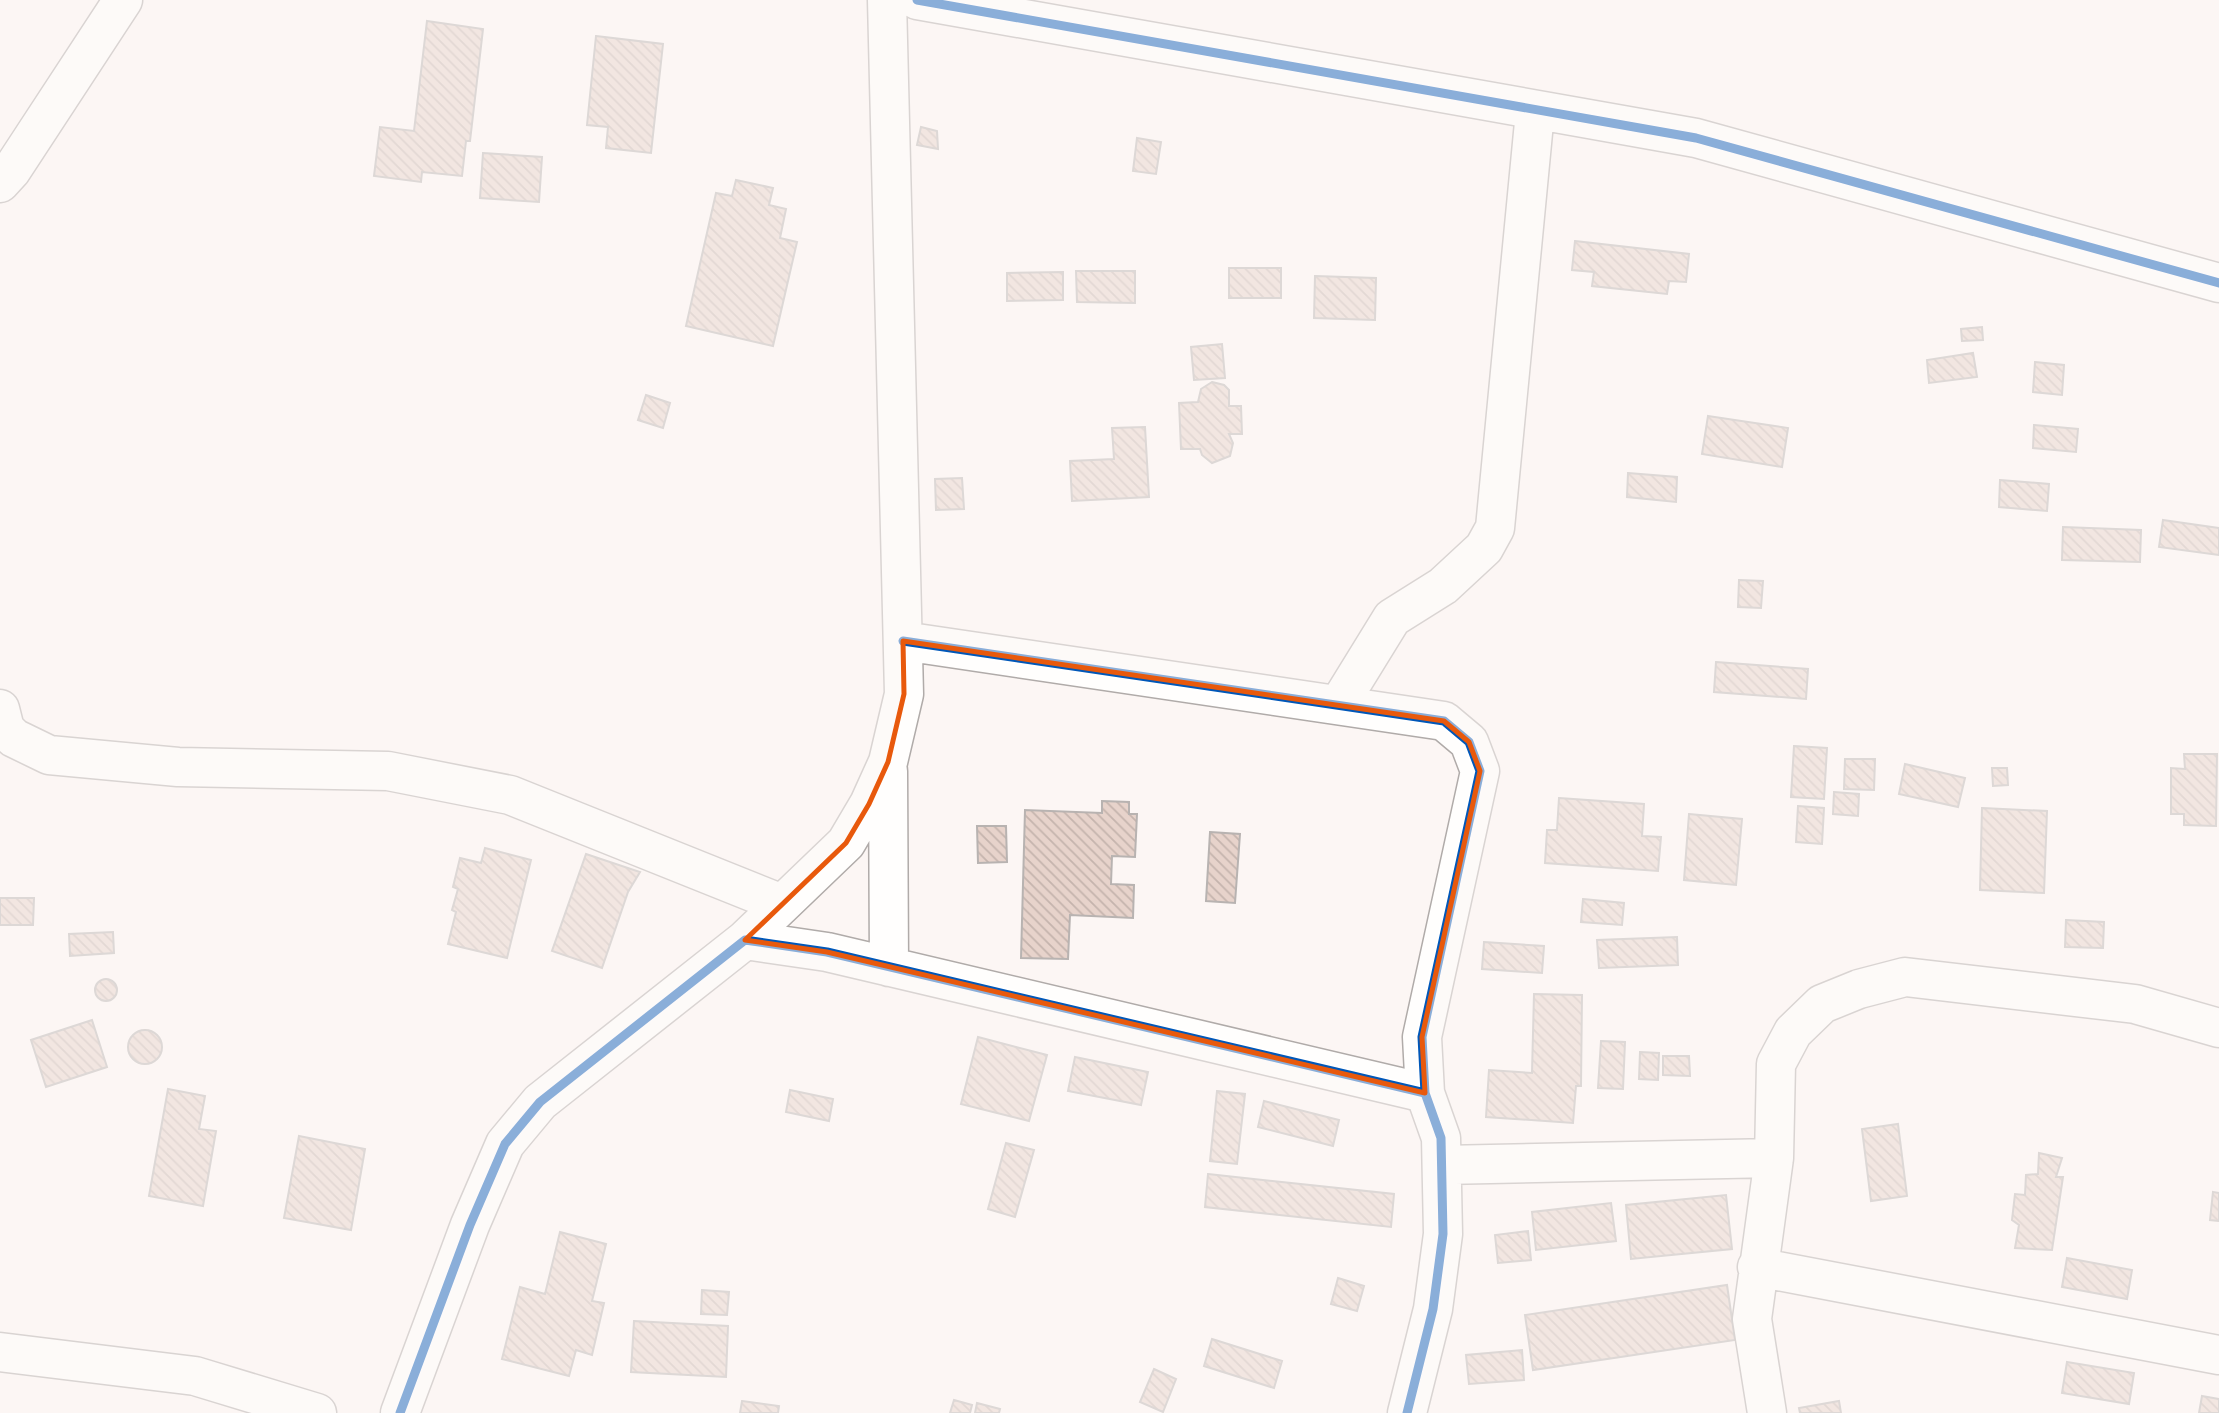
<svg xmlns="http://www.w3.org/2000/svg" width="2219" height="1413" font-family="'Archivo Narrow',sans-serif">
	<defs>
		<pattern id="building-back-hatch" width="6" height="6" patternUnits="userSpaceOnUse" patternTransform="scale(1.75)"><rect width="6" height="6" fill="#e7d3cb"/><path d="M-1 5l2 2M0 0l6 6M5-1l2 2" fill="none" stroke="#c5b4ad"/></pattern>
	</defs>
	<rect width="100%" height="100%" fill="#fcf6f4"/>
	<path fill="url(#building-back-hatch)" stroke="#b8b3b1" stroke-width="2" d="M427,21l56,8 -13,112h-4l-4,35 -40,-4 -1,10 -47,-6 6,-49 34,4z
		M596,36l67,8 -12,109 -45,-5 2,-21 -21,-2z
		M921,127l16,4 1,18 -21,-4z
		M1137,138l24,4 -5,32 -23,-3z
		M483,153l59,4 -3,45 -59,-4z
		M736,180l37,8 -4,17 17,4 -6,29 17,4 -24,104 -87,-20 30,-133 16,3z
		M1575,241l114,13 -3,28 -17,-1 -2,13 -75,-8 2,-14 -22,-2z
		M1229,268h52v30h-52z
		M1076,271h59v32l-58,-1z
		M1063,272v28l-56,1v-28z
		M1315,276l61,2 -1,42 -61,-2z
		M1982,327l1,13 -21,1 -1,-12z
		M1222,344l3,34 -31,2 -3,-33z
		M1973,353l4,24 -48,6 -2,-23z
		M2035,362l29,3 -2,30 -29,-3z
		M1212,382l12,3 5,5v16h12l1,28h-13l4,9 -3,13 -18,7 -10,-8 -2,-6h-19l-2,-46 19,-1 3,-13z
		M646,395l24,8 -7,25 -25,-8z
		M1708,416l80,12 -6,39 -80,-13z
		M2034,425l44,4 -2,23 -43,-4z
		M1145,427l4,70 -77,4 -2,-40 44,-2 -2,-31z
		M1628,473l49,4 -1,25 -49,-5z
		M962,478l2,31 -28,1 -1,-31z
		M2000,480l49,4 -2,27 -48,-4z
		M2163,520l56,8v27l-60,-8z
		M2063,527l78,3 -1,32 -78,-2z
		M1739,580l24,1 -2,27 -23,-1z
		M1716,662l92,7 -2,30 -92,-7z
		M1794,746l33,2 -3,51 -33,-2z
		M2184,754h33l-1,72 -32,-1v-11h-13v-46l14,1z
		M1845,759h30l-1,31 -30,-1z
		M1905,764l60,14 -7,29 -59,-13z
		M1992,768h15l1,17 -15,1z
		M1834,792l25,2 -1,22 -25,-2z
		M1559,798l85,6 -2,32 19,1 -3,34 -113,-8 2,-33h10z
		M1102,801l27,1v12h8l-2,43 -23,-1 -1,28 23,1 -1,33 -63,-3 -2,44 -47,-1 4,-148 77,3z
		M1798,806l26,2 -2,36 -26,-2z
		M1982,808l65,3 -3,82 -64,-3z
		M1689,814l53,5 -6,66 -52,-5z
		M977,826h29l1,36 -29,1z
		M1210,832l30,2 -5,69 -29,-2z
		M485,848l46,12 -24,98 -59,-14 8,-32 -4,-2 6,-21 -5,-2 7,-29 21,5z
		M586,854l54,18 -12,20 -26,76 -50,-17z
		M0,898h34l-1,27h-33z
		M1583,899l41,4 -2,22 -41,-3z
		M2066,920l38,2 -1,26 -38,-1z
		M113,932l1,21 -44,3 -1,-22z
		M1677,937l1,28 -79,3 -2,-28z
		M1484,942l60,4 -2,27 -60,-4z
		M95 990a11 11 0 1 1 22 0a11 11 0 1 1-22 0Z
		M1534,994l48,1 -1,91h-5l-3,37 -87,-6 3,-47 43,3z
		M92,1020l15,47 -61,20 -15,-47z
		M128 1047a17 17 0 1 1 34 0a17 17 0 1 1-34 0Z
		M978,1037l69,18 -18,66 -68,-17z
		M1601,1041l24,1 -2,47 -25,-1z
		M1640,1052l19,1 -1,27 -19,-1z
		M1663,1056h26l1,20 -27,-1z
		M1075,1057l73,15 -7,33 -73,-14z
		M168,1089l37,7 -6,33 17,2 -13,75 -54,-10z
		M790,1090l43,9 -4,22 -43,-9z
		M1217,1091l28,3 -8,70 -27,-3z
		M1264,1101l75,19 -6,26 -75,-19z
		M1898,1124l9,72 -36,5 -9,-72z
		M299,1136l66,13 -14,81 -67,-12z
		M1006,1143l28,7 -19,67 -27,-8z
		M2039,1153l23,5 -6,19h7l-11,73 -37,-2 4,-23 -7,-5 3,-26 10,1 1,-20 12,-1z
		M1208,1174l186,20 -3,33 -186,-20z
		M2213,1192l6,1v28l-9,-1z
		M1726,1195l6,54 -101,10 -5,-54z
		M1611,1203l5,38 -80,9 -4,-38z
		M1528,1231l3,29 -33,3 -3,-28z
		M560,1232l46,12 -14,57 12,2 -12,52 -16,-5 -7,26 -67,-17 18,-72 25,7z
		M2067,1258l65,12 -5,29 -65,-12z
		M1338,1278l26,8 -7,25 -26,-7z
		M1727,1285l8,55 -202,30 -8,-55z
		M702,1290l27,2 -2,23 -26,-1z
		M634,1321l94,5 -2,51 -95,-5z
		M1212,1339l70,22 -8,27 -70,-22z
		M1522,1350l2,30 -55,4 -3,-29z
		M2067,1362l67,11 -5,31 -67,-11z
		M1154,1369l22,10 -13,33 -23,-10z
		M2202,1396l17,3v14h-20z
		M954,1400l18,5 -2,8h-20z
		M742,1401l37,5 -1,7h-38z
		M1839,1401l2,12h-41l-1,-5z
		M977,1403l23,6 -1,4h-24z"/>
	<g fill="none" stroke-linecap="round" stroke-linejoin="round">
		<defs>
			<path id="minor" d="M917,0l779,138 523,145
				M0,183l11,-12 112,-171
				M903,641l541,80 25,21 11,29 -58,266 3,56 16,45 2,96 -10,75 -26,104
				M1339,704l53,-86 51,-32 41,-38 11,-20 40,-416
				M0,709l5,20 9,9 35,17 129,12 210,4 122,24 272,109
				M888,771l1,196
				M745,940l101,-97 23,-39 19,-42 16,-68 -17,-694
				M1443,1165l331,-7
				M1757,1267l462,88
				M400,1413l70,-188 35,-81 35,-42 205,-162 82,12 598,141
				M1767,1413l-15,-94 22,-161 2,-94 17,-32 29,-28 37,-15 46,-12 230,27 84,24"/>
			<path id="tertiary" d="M0,1352l195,24 122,37"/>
		</defs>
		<use href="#minor" stroke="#b0aba9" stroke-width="41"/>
		<use href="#tertiary" stroke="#b0aba9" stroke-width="41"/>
		<use href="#minor" stroke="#fffefd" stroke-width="38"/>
		<use href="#tertiary" stroke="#fffefd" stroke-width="38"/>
		<defs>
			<path id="cycleway" d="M917,0l779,138 523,145
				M903,641l541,80 25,21 11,29 -58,266 3,56 16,45 2,96 -10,75 -26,104
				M400,1413l70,-188 35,-81 35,-42 205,-162 82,12 598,141"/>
		</defs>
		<use href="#cycleway" stroke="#fff" stroke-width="13"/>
		<use href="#cycleway" stroke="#0057b8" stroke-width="9"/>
	</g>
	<path d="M0 0H2219V1413H0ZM903,641l541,80 25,21 11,29 -58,266 3,56 -598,-141 -82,-12 101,-97 23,-39 19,-42 16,-68z" fill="#fcf6f4" fill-opacity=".55" fill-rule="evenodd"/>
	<path fill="none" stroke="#e8590c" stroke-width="5" stroke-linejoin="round" d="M903,641l541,80 25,21 11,29 -58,266 3,56 -598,-141 -82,-12 101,-97 23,-39 19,-42 16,-68z"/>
</svg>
